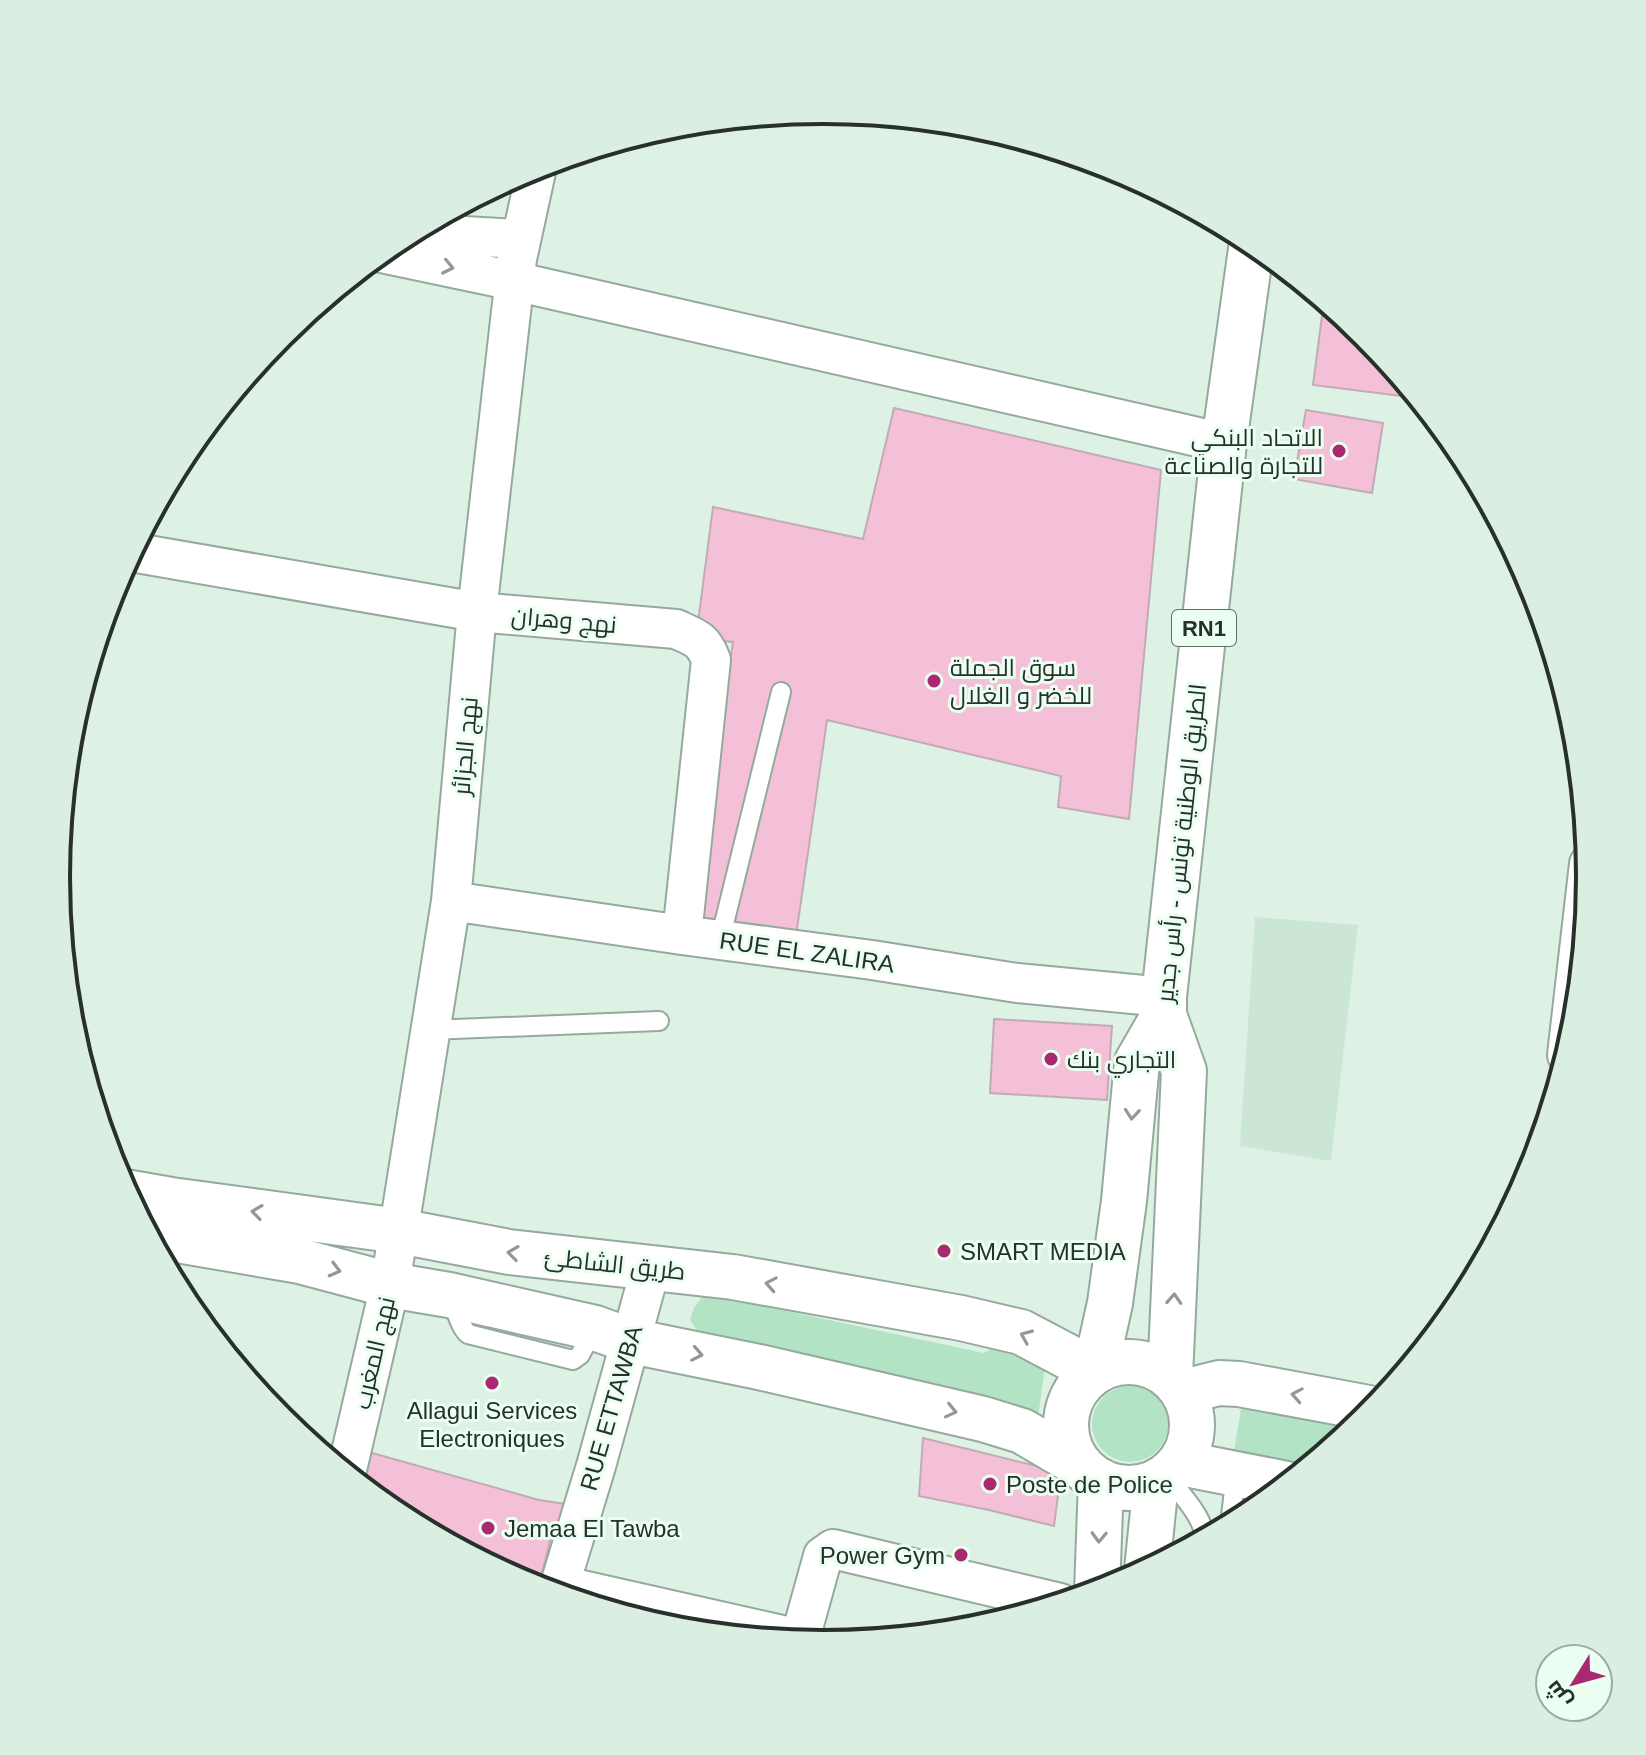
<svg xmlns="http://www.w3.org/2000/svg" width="1646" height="1755" font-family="Arial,Cairo,sans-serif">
	<rect width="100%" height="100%" fill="#ddf1e4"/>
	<path fill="#cbe6d5" d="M1255,917l103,8 -27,236 -91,-15z"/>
	<path fill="#b3e3c5" d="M716,1296l268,57 21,-13 42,11 -9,67 -42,-12 -3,-9 -288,-61 -8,-6 -7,-10 4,-12 8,-11z
		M1092 1424a38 38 0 1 1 76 0a38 38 0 1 1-76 0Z
		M1243,1397l121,24 -67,55 -65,-13z"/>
	<path fill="#f4c0d7" stroke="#c1acb5" stroke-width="2" d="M1324,301l42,34 51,63 -104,-13z
		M894,408l267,62 -32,349 -71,-12 3,-31 -234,-56 -31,216 -104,-16 41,-278 -37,-4 17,-131 150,32z
		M1306,410l77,13 -11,70 -78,-14z
		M994,1019l118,7 -5,74 -117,-7z
		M923,1438l138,34 -7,54 -65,-16 -70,-14z
		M365,1451l174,49 27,4 -16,37 -12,48 -9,-3 -132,-71 -40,-33z"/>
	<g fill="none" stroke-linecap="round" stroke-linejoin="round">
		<defs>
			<path id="lane" d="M720,940l61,-248
				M430,1030l229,-9
				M451,1298c5,11 8,28 17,36l105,26 7,-5 14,-26
				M1167,1476c12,16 39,43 37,63
				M1230,1525l6,-52"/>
			<path id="street" d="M419,228l45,8 57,3
				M381,253l133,28 710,162
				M131,552l346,60 199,17c20,9 27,10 35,31l-29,275
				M451,901l231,34 190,25 145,23 147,14
				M1567,1055l22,-191
				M346,1474l44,-189 61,-384 26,-289 40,-353 20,-92
				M560,1585l240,54v3
				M557,1594l39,-128 55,-199
				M800,1639l23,-83 10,-7 227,54"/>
			<path id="secondary" d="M125,1192l46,8 228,31 110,21 224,25 228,41 60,14 74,39
				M148,1235l152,26 90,24 59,10 146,33 36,13 128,26 224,52 39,12 58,34
				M1183,1392l36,-9 20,1 135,25
				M1180,1463l107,21"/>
			<path id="primary" d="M1066 1425a63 63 0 1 1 126 0a63 63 0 1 1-126 0Z
				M1095,1371l15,-68 14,-102 13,-139 27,-47
				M1170,1377l14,-306 -20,-56v-18l60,-554 28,-201
				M1147,1570l9,-88
				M1097,1592l4,-111"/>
		</defs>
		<use href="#lane" stroke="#96a99d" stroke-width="22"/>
		<use href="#street" stroke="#96a99d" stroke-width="42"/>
		<use href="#secondary" stroke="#96a99d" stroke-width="48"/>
		<use href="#primary" stroke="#96a99d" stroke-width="48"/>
		<use href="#lane" stroke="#fff" stroke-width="18"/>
		<use href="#street" stroke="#fff" stroke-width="38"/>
		<use href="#secondary" stroke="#fff" stroke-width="44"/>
		<use href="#primary" stroke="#fff" stroke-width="44"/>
	</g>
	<defs><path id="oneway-chevron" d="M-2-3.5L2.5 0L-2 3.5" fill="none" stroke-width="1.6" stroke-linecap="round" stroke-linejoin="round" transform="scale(2)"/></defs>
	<g stroke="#949895">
		<use href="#oneway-chevron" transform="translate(448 267) rotate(12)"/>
		<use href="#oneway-chevron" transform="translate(1132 1114) rotate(95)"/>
		<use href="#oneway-chevron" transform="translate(257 1212) rotate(-172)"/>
		<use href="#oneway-chevron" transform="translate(513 1253) rotate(-172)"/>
		<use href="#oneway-chevron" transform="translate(335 1270) rotate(15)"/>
		<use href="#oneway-chevron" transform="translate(771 1284) rotate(-170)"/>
		<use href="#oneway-chevron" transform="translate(1174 1299) rotate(-87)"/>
		<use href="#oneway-chevron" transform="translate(1026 1336) rotate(-157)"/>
		<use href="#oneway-chevron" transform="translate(697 1354) rotate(11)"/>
		<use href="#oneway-chevron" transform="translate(1297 1395) rotate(-170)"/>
		<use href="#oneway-chevron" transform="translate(951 1411) rotate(13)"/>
		<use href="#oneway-chevron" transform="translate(1099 1537) rotate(92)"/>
	</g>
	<g fill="#aa2772" stroke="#eafff1" stroke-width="3">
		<circle cx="1339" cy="451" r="8"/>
		<circle cx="934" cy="681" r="8"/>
		<circle cx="1051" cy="1059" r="8"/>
		<circle cx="944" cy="1251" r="8"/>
		<circle cx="492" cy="1383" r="8"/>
		<circle cx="990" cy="1484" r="8"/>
		<circle cx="488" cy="1528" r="8"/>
		<circle cx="961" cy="1555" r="8"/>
	</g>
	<g text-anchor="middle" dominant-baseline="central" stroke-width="6" stroke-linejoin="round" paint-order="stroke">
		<rect fill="#eafff1" stroke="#626e66" stroke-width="2" x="1172" y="610" width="64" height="36" rx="6"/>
		<g font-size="22" font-weight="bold" fill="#28302b">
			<text x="1204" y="628">RN1</text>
		</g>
		<g font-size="24" fill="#28302b" stroke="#eafff1" text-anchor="start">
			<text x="1323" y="437" text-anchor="end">الاتحاد البنكي<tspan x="1323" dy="28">للتجارة والصناعة</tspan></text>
			<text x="950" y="667">سوق الجملة<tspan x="950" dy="28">للخضر و الغلال</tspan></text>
			<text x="1067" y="1059">التجاري بنك</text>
			<text x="960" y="1251">SMART MEDIA</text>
			<text x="492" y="1410" text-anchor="middle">Allagui Services<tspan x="492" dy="28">Electroniques</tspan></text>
			<text x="1006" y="1484">Poste de Police</text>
			<text x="504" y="1528">Jemaa El Tawba</text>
			<text x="945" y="1555" text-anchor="end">Power Gym</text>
		</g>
		<g font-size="24" fill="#28302b" stroke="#eafff1">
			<text transform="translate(564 620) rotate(5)">نهج وهران</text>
			<text transform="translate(465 746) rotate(-85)">نهج الجزائر</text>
			<text transform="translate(1181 843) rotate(-84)">الطريق الوطنية تونس - رأس جدير</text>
			<text transform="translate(807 952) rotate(8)">RUE EL ZALIRA</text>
			<text transform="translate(615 1264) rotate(6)">طريق الشاطئ</text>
			<text transform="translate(374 1353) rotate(-77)">نهج المغرب</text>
			<text transform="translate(611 1408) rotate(-74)">RUE ETTAWBA</text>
		</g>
	</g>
	<path d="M0 0H1646V1755H0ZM70 877a753 753 0 1 1 1506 0a753 753 0 1 1-1506 0Z" fill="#daeee1" fill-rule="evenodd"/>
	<path fill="none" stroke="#28302b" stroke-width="4" d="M70 877a753 753 0 1 1 1506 0a753 753 0 1 1-1506 0Z"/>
	<g transform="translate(1574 1683) rotate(233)"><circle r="38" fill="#eafff1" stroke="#9caca2" stroke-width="2"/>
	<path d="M0-6L14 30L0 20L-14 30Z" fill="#aa2772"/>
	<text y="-12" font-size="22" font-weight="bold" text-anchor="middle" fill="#28302b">ش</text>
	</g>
</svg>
